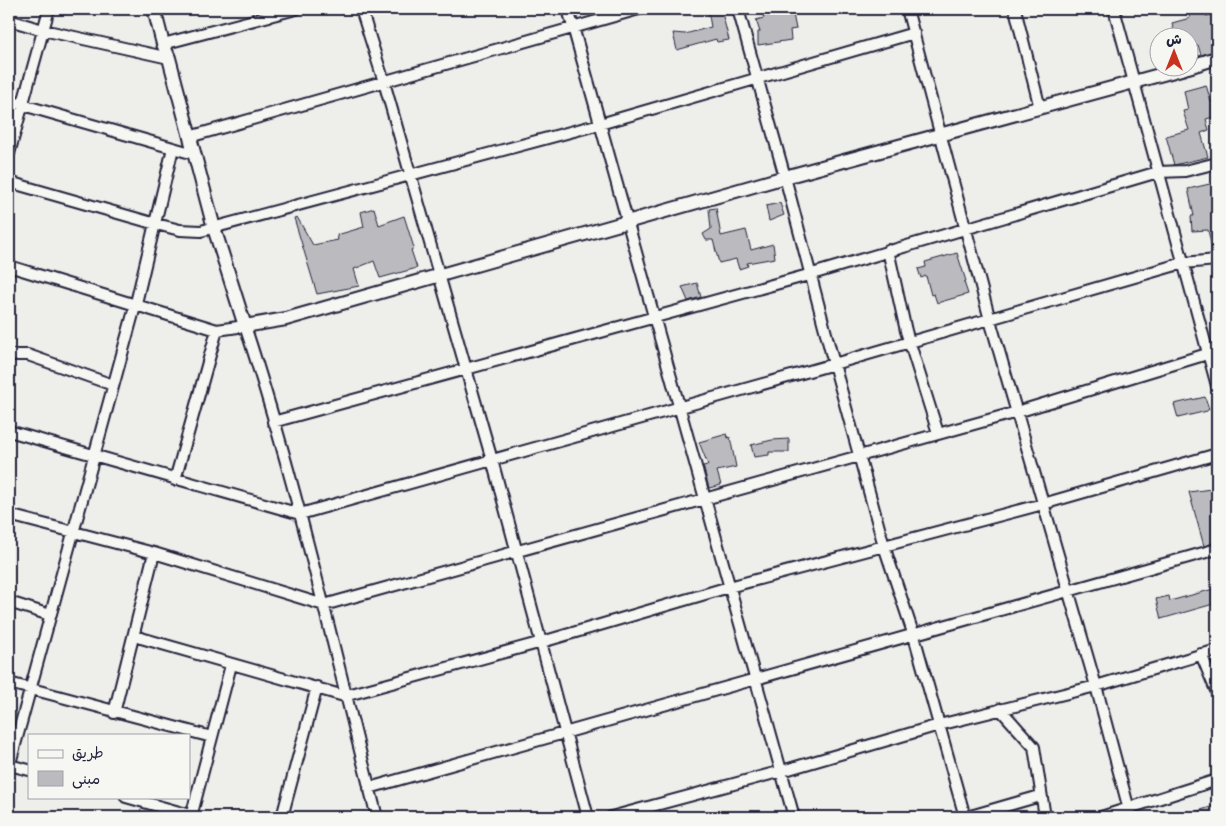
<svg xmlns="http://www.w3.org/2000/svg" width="1226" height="826" font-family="'Patrick Hand','Playpen Sans Arabic',sans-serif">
	<rect width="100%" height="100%" fill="#eeeeeb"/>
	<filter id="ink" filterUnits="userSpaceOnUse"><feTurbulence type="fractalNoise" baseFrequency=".02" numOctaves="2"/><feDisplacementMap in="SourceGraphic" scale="10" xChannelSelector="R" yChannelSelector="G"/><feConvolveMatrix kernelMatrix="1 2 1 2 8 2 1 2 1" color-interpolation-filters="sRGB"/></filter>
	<g filter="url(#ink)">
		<path fill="#bbbbbf" stroke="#22223b" d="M721,9l8,31 -12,2 -1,-3 -39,11 -4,-17 12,1 26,-7 -3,-17z
			M777,9h15l4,20 -6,1 1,10 -33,5v-13h2l-4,-12 8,-2 -2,-5z
			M1195,9h9l2,7 8,-2 3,36 -16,5 -3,-10 -10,3v-10h-12l-4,-15 18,-5 -2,-8z
			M1206,85l5,17 3,-1 3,11v4l-11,3 3,11 -8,3 7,24 -34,8 -8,-29 23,-6 -6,-19 5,-1 -4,-19z
			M1214,183l3,23v47h-4l-5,-23 -16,1 -1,-15h3l-6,-27z
			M780,203l4,12 -15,6 -3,-15z
			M374,208l5,17 25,-9 10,32 -3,2 6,18 -37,10 -6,-17 -20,8 5,17 -42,8 -23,-76 3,-1 16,28 25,-5 -1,-5 27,-8 -3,-15z
			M716,208l5,28 25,-6 5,20 22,-6 2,14 -28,5 1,3 -9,3 -3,-10 -17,4 -6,-23h-7l-3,-6 8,-5 -2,-20z
			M957,253l9,28 -2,1 4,12 -31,9 -3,-9 -3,1 -5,-19 -5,2 -3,-9 8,-2 -1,-5z
			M697,283l4,14 -13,4 -6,-14z
			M1205,397l4,12 -2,2 -29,7 -4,-14z
			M727,434l1,4 2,-1 6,30 -19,4 4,14 -12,3 -6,-22 5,-1 -9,-23z
			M789,439v13h-20v3l-15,2 -3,-12 21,-5z
			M1211,489l1,7 5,-1v47l-13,4 -15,-54z
			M1217,588v15l-56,16 -5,-20 13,-3 1,5z
			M1217,805v12h-32v-2z"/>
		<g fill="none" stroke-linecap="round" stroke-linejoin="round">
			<defs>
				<path id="minor" d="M361,9l23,73 108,378 96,357
					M568,9l226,808
					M738,9l47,168 49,187 50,182 30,90 51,181
					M907,9l83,311 106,366 35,131
					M1015,9l25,99
					M1114,9l103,377
					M9,20l34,10 126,28
					M163,44l133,-35
					M9,101l185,53
					M189,137l450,-128
					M9,154l40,-145
					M9,182l147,42 24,6 21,1 399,-107 314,-91
					M888,250l18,81 32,102
					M9,266l208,64 28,-4c53,161 89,327 132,491
					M9,355h19l85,30
					M273,422l539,-148 346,-102 27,-1 32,-8
					M9,431l291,83 534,-150 349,-101 34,-3
					M175,480l42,-150
					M9,515l145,38 170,52 693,-193 200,-61
					M9,602l41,13
					M134,636l210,60 198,-54 187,-55 314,-83 174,-50
					M1201,654l16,39
					M9,683l203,54
					M1000,709l34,38 11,70
					M114,713l40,-160
					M9,765l20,5
					M9,767l127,-464 37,-155
					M369,788l848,-239
					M126,797l71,20
					M191,817l40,-152
					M282,817l35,-130
					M611,817l171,-46 157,-46 157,-39 121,-36
					M967,817l73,-21
					M1101,817l116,-37"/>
				<path id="tertiary" d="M154,9l9,35 6,14 45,170 31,98 41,-7 499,-142 400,-109
					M1188,67l29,-9"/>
			</defs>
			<use href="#minor" stroke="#22223b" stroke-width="14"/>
			<use href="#tertiary" stroke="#22223b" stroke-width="16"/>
			<use href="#minor" stroke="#f6f6f2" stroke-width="10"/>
			<use href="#tertiary" stroke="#f6f6f2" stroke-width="12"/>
		</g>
	</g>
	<rect width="1226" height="826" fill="none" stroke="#f6f6f2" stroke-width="30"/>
	<rect x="15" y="15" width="1196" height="796" fill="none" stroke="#22223b" stroke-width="2" filter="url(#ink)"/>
	<rect x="28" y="734" width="162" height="65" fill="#f6f6f2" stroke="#a1a1a9"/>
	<rect x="38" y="750" width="25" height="8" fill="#f6f6f2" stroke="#a1a1a9"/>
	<text x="72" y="758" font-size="15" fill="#22223b">طريق</text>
	<rect x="38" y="771" width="25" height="15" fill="#bbbbbf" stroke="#a1a1a9"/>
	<text x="72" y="784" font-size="15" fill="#22223b">مبنى</text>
	<g transform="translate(1174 52)"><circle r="24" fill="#f6f6f2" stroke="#a1a1a9"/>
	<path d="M0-4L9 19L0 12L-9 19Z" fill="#c8321e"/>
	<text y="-8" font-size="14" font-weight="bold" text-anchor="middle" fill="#22223b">ش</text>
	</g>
</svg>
